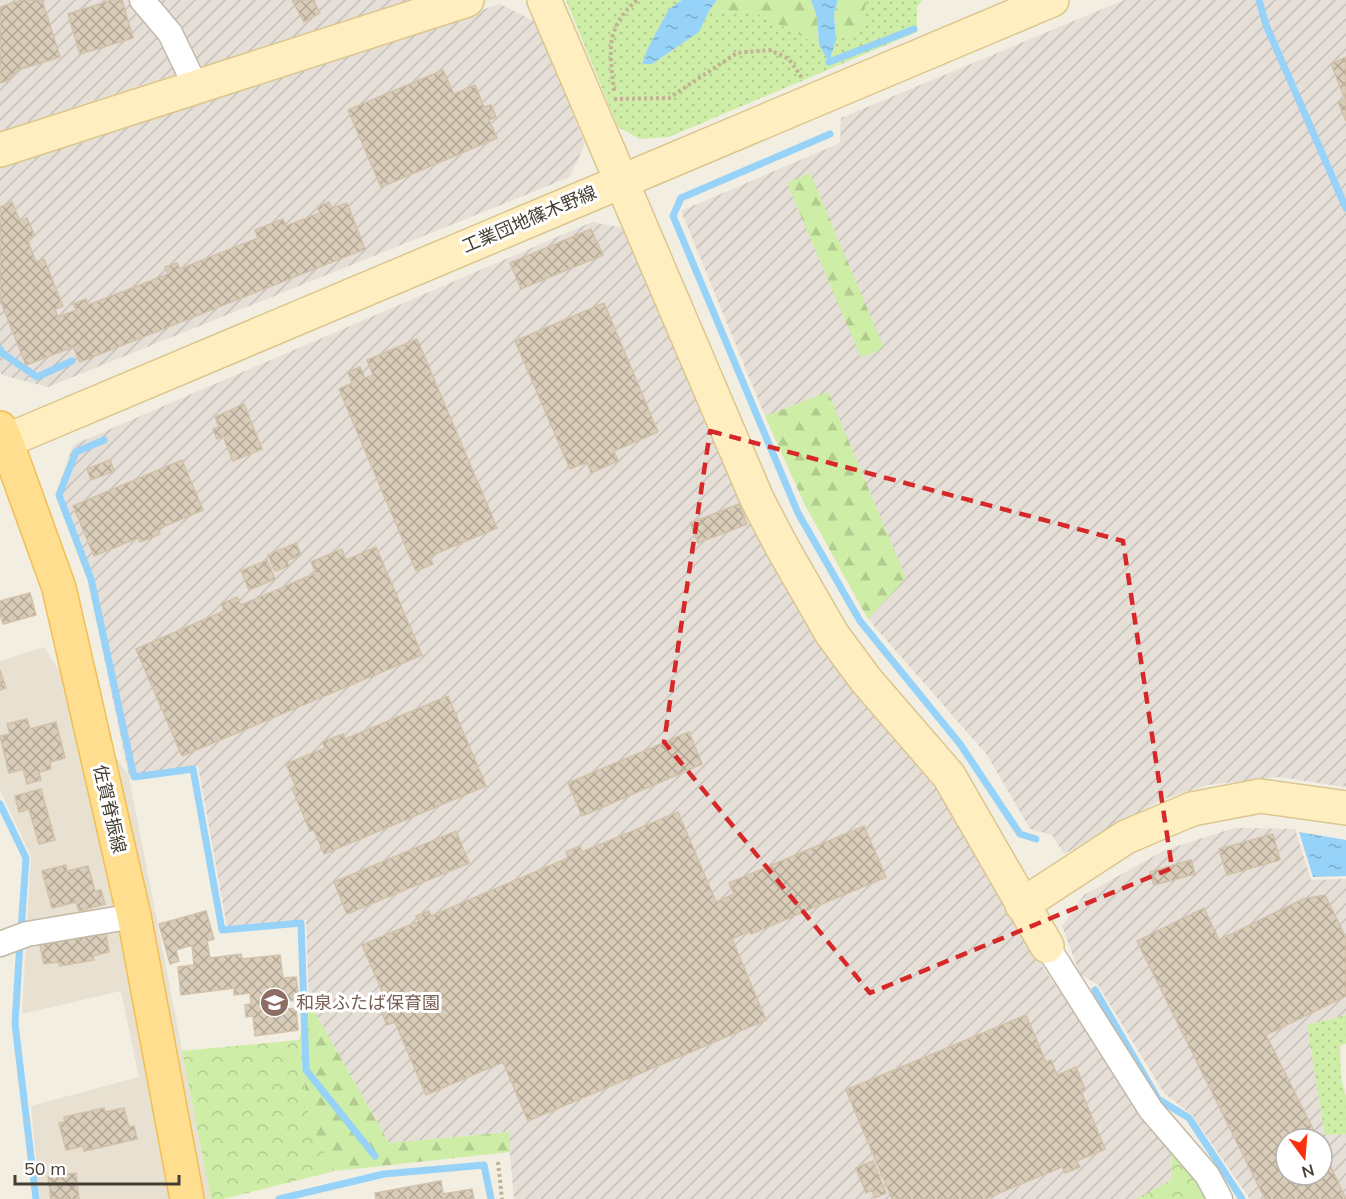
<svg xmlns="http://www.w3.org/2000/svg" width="1346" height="1199" font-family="Mulish,'Noto Sans JP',sans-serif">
	<defs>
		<pattern id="industrial-furrows" width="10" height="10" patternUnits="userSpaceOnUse" patternTransform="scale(1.5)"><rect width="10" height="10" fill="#e5dfd8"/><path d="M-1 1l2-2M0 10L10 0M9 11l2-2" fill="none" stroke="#c6c0ba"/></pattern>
		<pattern id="grass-dots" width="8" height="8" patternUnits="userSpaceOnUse" patternTransform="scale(1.5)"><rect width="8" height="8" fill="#ceeda6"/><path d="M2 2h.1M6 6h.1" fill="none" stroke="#b2cc8f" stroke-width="1.8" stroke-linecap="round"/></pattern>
		<pattern id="forest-firs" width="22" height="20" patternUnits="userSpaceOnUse" patternTransform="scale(1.5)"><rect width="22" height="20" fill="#ceeda6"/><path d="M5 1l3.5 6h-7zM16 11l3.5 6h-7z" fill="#b2cc8f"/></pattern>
		<pattern id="park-crowns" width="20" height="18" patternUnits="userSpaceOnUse" patternTransform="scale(1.5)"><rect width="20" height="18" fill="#ceeda6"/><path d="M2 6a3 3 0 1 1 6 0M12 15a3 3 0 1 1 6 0" fill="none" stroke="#b2cc8f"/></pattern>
		<pattern id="water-ripples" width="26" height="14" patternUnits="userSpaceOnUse" patternTransform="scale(1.5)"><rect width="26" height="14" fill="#97d2f8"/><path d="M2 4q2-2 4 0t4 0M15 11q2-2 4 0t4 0" fill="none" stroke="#7dacc9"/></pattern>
		<pattern id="building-cross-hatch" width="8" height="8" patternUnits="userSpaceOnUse" patternTransform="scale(1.5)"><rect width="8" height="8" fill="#d9ccb9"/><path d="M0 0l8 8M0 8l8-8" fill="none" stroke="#b2a797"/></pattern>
	</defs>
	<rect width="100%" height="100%" fill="#f3eee2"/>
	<path fill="#e8e0d0" d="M44,647l85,130 82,422h-171l-9,-93 108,-29 -18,-86 -99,23 9,-158 -31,-66v-129z"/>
	<path fill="url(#industrial-furrows)" fill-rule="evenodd" d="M0,0h417l-266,82 -151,49z
		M1124,0h222v787l-67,-10 -71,8 -47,15 -97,54 -12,-19 -22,-6 -43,-74 -119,-136 -63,-114 -40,-89 -84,-205 159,-68 1,-25z
		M500,4l36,18 49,122 -15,33 -522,210 -46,-12 -2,-3v-208z
		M592,222l38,7 123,298 59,107 51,65 72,83 95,166 142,207 -1,25 -35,19h-622l-6,-67 -119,11 -80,-141 -3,-82 -79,7 -29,-161 -69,11 -41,-195 -32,-88 17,-49z
		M1234,828l61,1 16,51 35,-1v136l-39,10 18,110 21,-1v65h-96l-58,-84 -28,-22 -66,-108 -18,-11 -18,-48 22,-31 81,-45zM1286,1139h36v36h-36z"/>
	<path fill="url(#grass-dots)" d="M566,0h116l-13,9 -27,55h10l47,-32 10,-21 45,1 65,33 10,17 7,-22 23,-8 8,-32h55l-5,7v25l-248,105 -29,2 -22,-12z
		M1346,1015v29l-6,2 1,32 5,19v37l-21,1 -18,-110z"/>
	<path fill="url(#forest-firs)" d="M717,0h94l6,17 2,28 -65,-33 -45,-1z
		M838,0h29l-8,32 -23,8 -2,-26z
		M810,173l74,175 -23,10 -74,-175z
		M828,392l78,186 -38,41 -63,-114 -40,-89z
		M309,1002l80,141 120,-11 1,20 -175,19 -25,-43 -11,-88z"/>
	<path fill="url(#park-crowns)" d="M299,1040l11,88 25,43 -112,28h-12l-29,-148z
		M1172,1155l32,27 9,17h-77l35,-19z"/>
	<path fill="url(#water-ripples)" d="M682,0h35l-8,11 -10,21 -47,32h-10l6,-16 21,-39z
		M811,0h27l-4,14 2,26 -7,22 -10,-17 -2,-28z
		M1299,832l47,8v36l-33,1z"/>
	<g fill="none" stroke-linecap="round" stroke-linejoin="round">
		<path stroke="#97d2f8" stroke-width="7" d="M1259,0l7,25 80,183
			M829,62l85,-33
			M830,134l-149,64 -8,18 125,297 62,108 100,123 60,90 16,5
			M0,349l2,4 35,24 35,-16
			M104,440l-28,12 -17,43 32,84 43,198 59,-8 29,161 79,-7 5,147 69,86
			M0,804l26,54 -5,73
			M20,942l-5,82 21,175
			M1095,990l63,109 31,19 53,81
			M279,1199l105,-25 100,-9 7,34"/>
	</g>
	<path fill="url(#building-cross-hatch)" stroke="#d2c1a9" stroke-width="1.5" d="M22,0h20l18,57 -42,13 -11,11 -7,2v-76z
		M112,0h10l11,38 -53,16 -12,-40z
		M292,0h21l7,13 -16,9z
		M1346,57v64l-8,-19 7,-3 -14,-35z
		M443,70l11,24 21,-9 9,22 7,-2 5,12 -7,3 8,18 -116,49 -33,-77z
		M12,202l8,19 7,-3 8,18 -8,3 9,23 8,-3 19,47 -8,3 3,8 18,-7 -3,-6 13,-5 2,6 80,-31 -3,-7 12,-4 3,6 78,-31 -3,-8 28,-11 3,7 34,-13 -3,-6 12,-5 3,6 15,-5 18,46 -285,113 -7,-15 -47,18 -26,-65v-93z
		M591,229l12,26 -82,34 -11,-26z
		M604,303l54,129 -44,19 4,10 -27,12 -4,-11 -17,7 -55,-128z
		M417,339l80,189 -67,28 3,8 -17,7 -77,-182 13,-6 -4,-11 12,-5 5,11 8,-3 -6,-15z
		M244,404l18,45 -29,12 -10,-25 -6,3 -4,-10 6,-2 -4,-10z
		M110,460l4,11 -23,9 -4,-11z
		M182,460l21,50 -45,19 2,5 -20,8 -2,-4 -44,18 -21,-50z
		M739,504l8,20 -49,19 -8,-20z
		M296,543l5,12 -14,6 2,5 -14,5 -7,-16z
		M376,547l46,108 -240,101 -46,-107 88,-38 -3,-7 16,-7 4,8 75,-32 -5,-11 31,-13 4,11z
		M267,560l8,19 -26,11 -8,-19z
		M30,593l6,22 -33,9 -3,-10v-13z
		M0,670l6,18 -6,2z
		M448,696l38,90 -162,68 -10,-24 -4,1 -18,-43 4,-1 -10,-23 39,-16 -3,-6 21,-8 2,5z
		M27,719l3,10 26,-7 9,36 -15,4 1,7 -12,3 2,8 -14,4 -4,-15 -14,4 -9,-37 10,-2 -3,-10z
		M689,732l13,32 -120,52 -14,-33z
		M41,789l14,51 -16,4 -10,-35 -10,3 -4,-16z
		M678,812l38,90 18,-8 -5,-11 135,-57 22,51 -135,57 -1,-3 -18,8 34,81 -238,101 -25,-59 -77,33 -31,-73 -8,3 -10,-23 8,-4 -23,-53 57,-24 -3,-5 13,-5 2,5 137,-58 -2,-6 14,-6 2,6z
		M456,831l13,32 -122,51 -13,-32z
		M1273,834l7,26 -53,15 -8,-26z
		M1191,860l4,14 -41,11 -4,-13z
		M66,865l1,6 21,-5 7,25 6,-1 4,14 -26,7 -3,-9 -24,6 -10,-37z
		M1325,895l21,43v58l-80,39 52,104h-32v36h36v-27l24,51h-81l-128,-258 67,-33 15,32 84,-41z
		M206,911l8,28 -7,2 3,17 31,-4 1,5 38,-4 3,23 13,-1 3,23 -13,1 1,8 9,-1 2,22 -43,6 -2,-20 -7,1 -1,-12 6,-1 -1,-11 -16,2v-7l-53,7 -3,-28 16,-2 -2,-20 -16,5 3,11 -9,3 -11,-40z
		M106,933l3,19 -16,4 1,4 -34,6 -1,-4 -15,2 -4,-19z
		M1026,1015l20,47 5,-2 6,15 19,-8 9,22 -4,2 24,58 -28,12 3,6 -15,6 -3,-6 -77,32h-93l-46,-109z
		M104,1108l1,4 19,-4 5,19 5,-1 3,13 -53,12 -1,-5 -17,4 -7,-27 6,-1 -1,-5z
		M873,1161l13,32 -11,5 -3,-8 -6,3 -10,-25z
		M76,1173l3,26h-28l-3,-22z
		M441,1181l2,13 29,-5 2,10h-98l-1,-6z"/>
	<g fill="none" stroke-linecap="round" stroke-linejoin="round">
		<defs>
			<path id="street" d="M142,0l28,33 26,54
				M0,944l27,-10 107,-18
				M1047,946l104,164 56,65 13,24"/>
			<path id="secondary" d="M544,0l213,499 25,48 50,87 34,46 83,96 98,170
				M0,150l467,-150
				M6,441l1046,-441
				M1022,905l104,-68 66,-28 68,-13 86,12"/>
			<path id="primary" d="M0,428l6,13 53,147 75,328 53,283"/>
		</defs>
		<use href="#street" stroke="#c2b9a7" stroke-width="27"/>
		<use href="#secondary" stroke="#dbc68e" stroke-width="36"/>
		<use href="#primary" stroke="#f0bf53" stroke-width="36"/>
		<path stroke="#c3b194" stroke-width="4" stroke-dasharray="3 3" stroke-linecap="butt" d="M614,91c-4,-39 -10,-62 23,-91
			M614,99l55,-1 68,-45 33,-3 19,9 13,19
			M498,1162l4,37"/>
		<use href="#street" stroke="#fff" stroke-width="24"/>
		<use href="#secondary" stroke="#ffefc0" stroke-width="33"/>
		<use href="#primary" stroke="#ffde8f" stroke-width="33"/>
	</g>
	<path fill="none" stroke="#d62828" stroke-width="4.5" stroke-dasharray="12 8" stroke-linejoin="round" d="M710,431l413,110 49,327 -302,125 -206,-251z"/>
	<defs>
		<symbol id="school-disc" viewBox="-11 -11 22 22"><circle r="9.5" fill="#8d6e63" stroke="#fff"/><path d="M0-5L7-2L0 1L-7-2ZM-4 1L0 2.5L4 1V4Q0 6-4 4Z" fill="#fff"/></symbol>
	</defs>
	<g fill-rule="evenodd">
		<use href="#school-disc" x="258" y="986" width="33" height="33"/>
	</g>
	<g text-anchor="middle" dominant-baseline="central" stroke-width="6" stroke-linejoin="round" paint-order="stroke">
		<g font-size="18" fill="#453e32" stroke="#fff">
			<text transform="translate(529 219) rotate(-23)">工業団地篠木野線</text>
			<text transform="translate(110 809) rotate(77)">佐賀脊振線</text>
		</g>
		<g font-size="18" fill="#785e54" stroke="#fff" text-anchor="start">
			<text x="296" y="1002">和泉ふたば保育園</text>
		</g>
	</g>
	<g transform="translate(1304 1157) rotate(164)"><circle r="28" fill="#ffffff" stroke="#b5b2ad" stroke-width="1.5"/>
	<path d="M0-4.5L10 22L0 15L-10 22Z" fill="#ff2e0d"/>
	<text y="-9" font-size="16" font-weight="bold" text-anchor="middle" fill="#453e32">N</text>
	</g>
	<path d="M15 1175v9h164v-9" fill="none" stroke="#453e32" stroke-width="3"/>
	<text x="24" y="1175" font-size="18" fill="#453e32" stroke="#ffffff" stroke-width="4.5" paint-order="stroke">50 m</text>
</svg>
